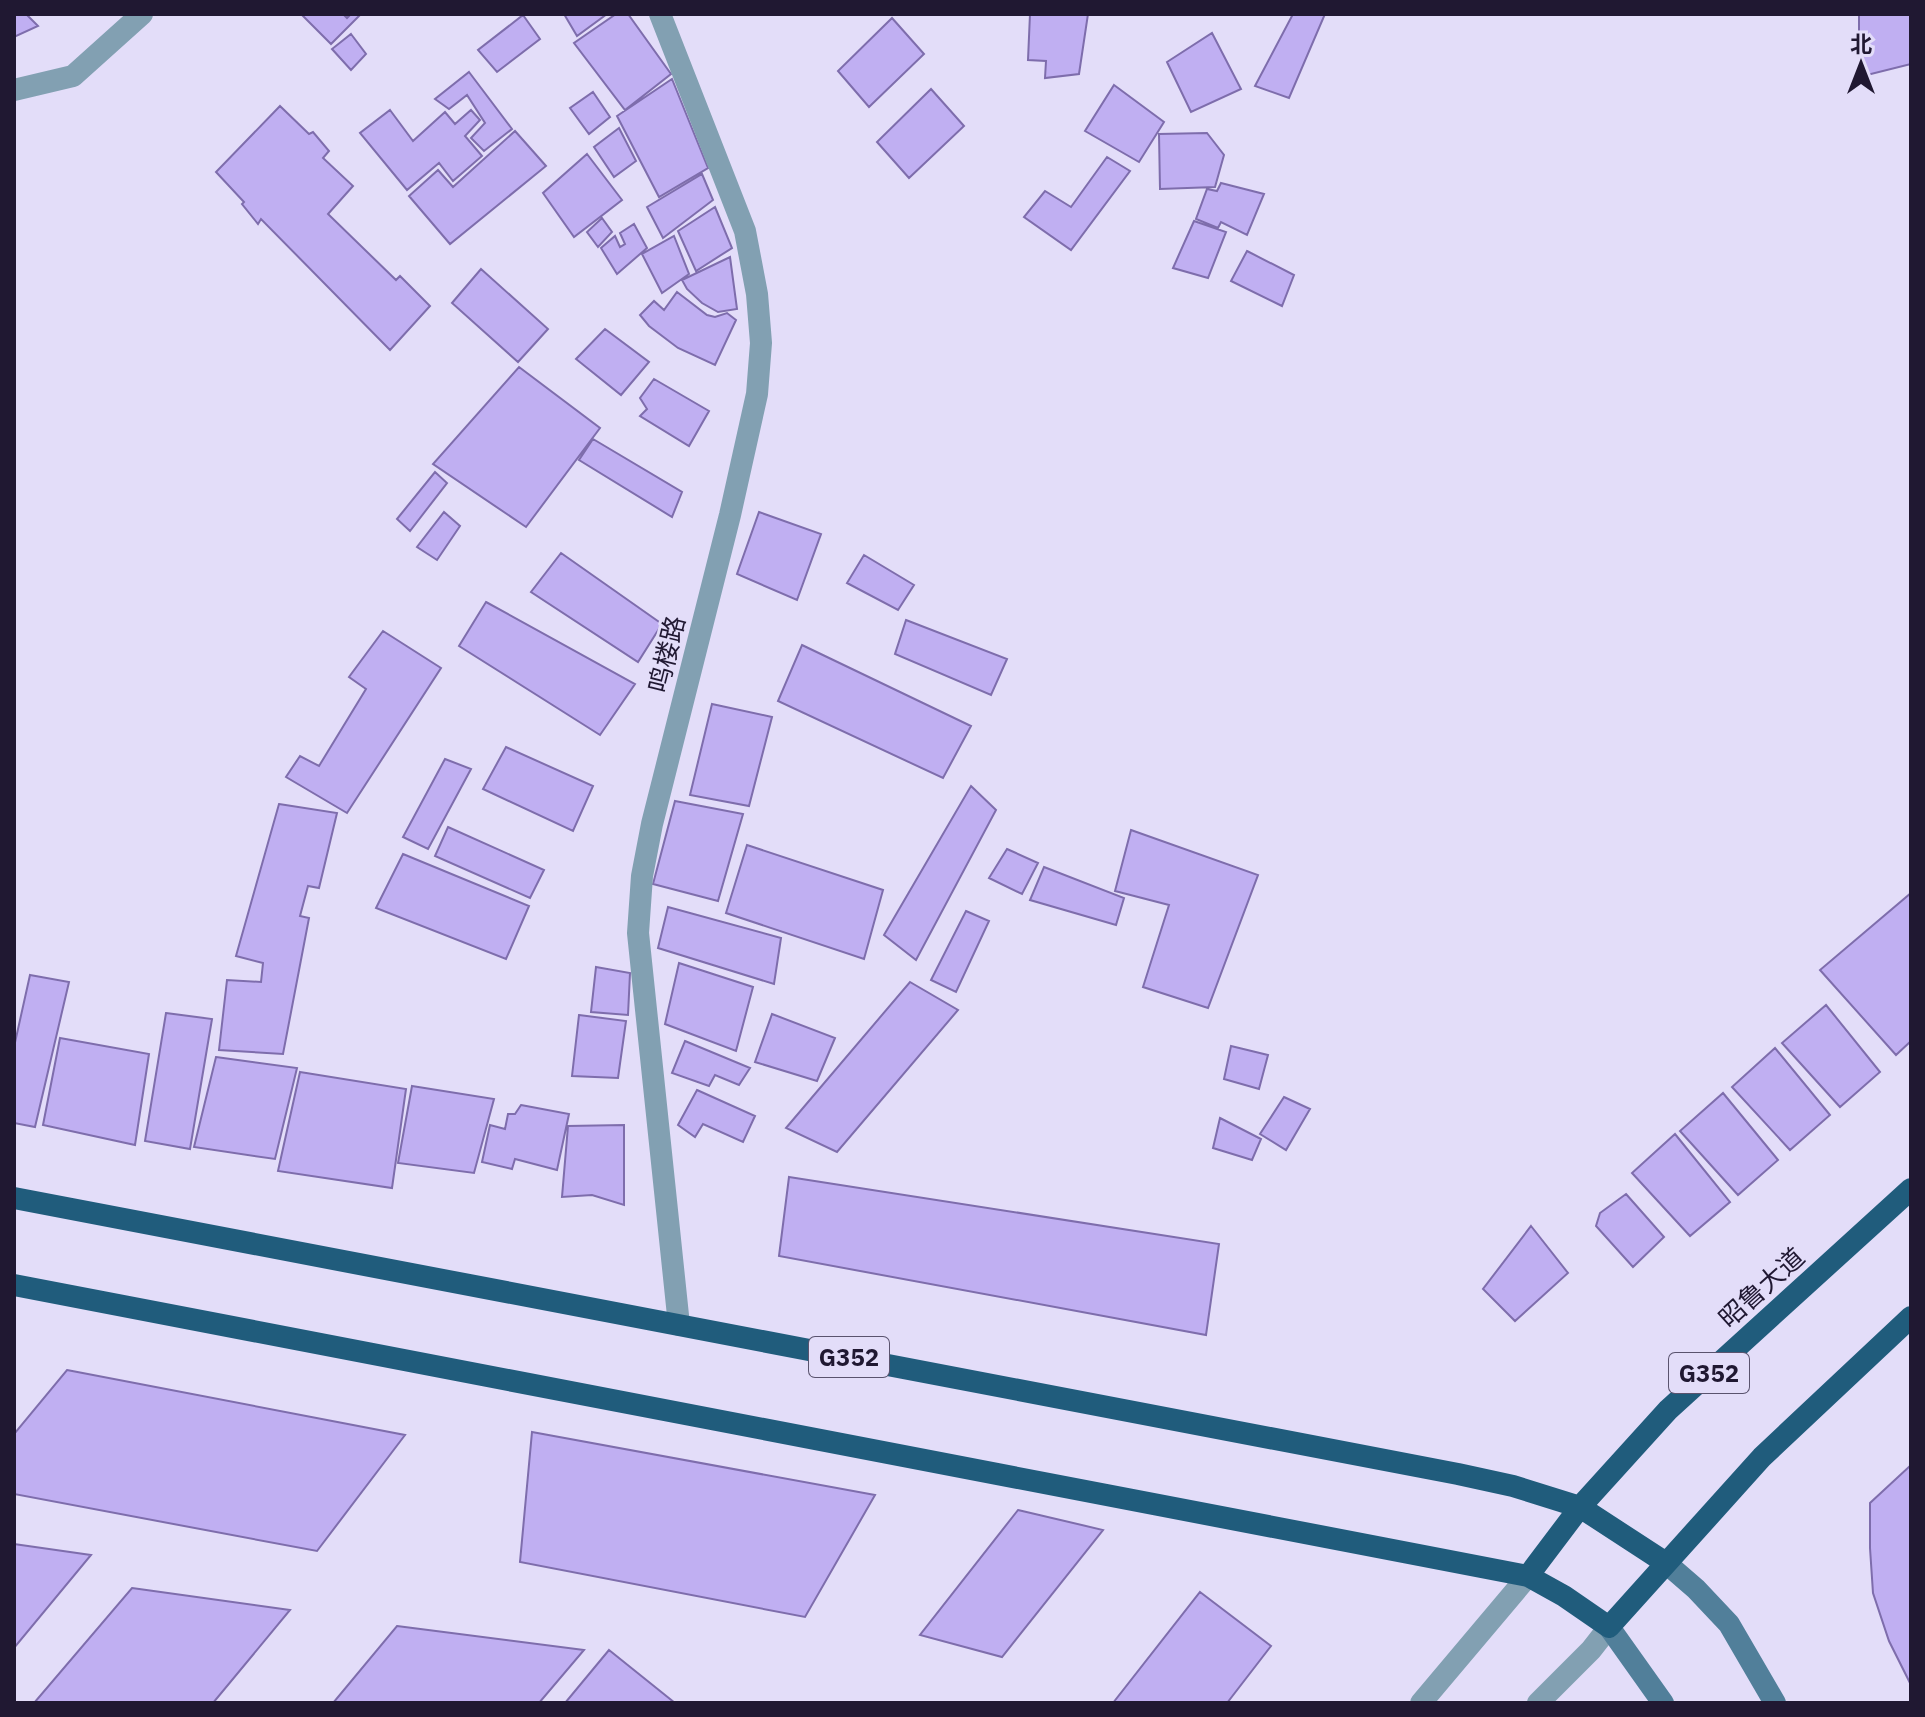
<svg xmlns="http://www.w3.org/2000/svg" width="1925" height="1717" font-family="'IBM Plex Sans','Noto Sans SC',sans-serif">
	<rect width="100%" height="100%" fill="#e3ddf9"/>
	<path fill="#c0aff2" stroke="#7e6dac" stroke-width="2" d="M14,14h12l12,12 -24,11z
		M301,14h42l4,4 4,-4h10l-30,30z
		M564,14h43l-30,22z
		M616,14h12l43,60 -46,36 -51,-67z
		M1030,14h58l-9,60 -34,4 1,-17 -18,-1z
		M1293,14h32l-36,84 -34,-12z
		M1859,14h52v50l-52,13z
		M523,15l17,24 -43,33 -19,-22z
		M892,18l32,36 -55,53 -31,-36z
		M1212,33l29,56 -50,23 -24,-50z
		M351,34l15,20 -15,16 -19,-21z
		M469,72l43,57 -28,22 -13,-13 14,-15 -18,-28 -18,14 -14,-10z
		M672,79l36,89 -49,29 -42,-81z
		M1114,85l50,37 -25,40 -54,-31z
		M931,89l33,37 -55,52 -32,-36z
		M593,92l17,25 -21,17 -19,-26z
		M280,106l29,28 4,-2 16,19 -6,7 30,28 -25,28 68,66 4,-4 30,30 -40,44 -129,-131 -3,5 -16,-20 2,-2 -28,-30z
		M390,110l23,31 32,-29 10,12 16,-14 9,10 -15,16 17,20 -29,25 -14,-18 -32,27 -47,-57z
		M619,128l17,33 -22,16 -20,-30z
		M515,131l31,35 -96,78 -41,-48 29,-26 15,17z
		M1207,133l17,22 -9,32 -55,2 -1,-55z
		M587,154l35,46 -48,37 -31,-44z
		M1107,157l23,14 -59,79 -47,-33 21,-26 26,16z
		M702,174l11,26 -50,38 -16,-31z
		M1221,183l43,11 -17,41 -26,-13 -3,6 -22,-9 11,-30 10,2z
		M715,207l17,41 -36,23 -18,-40z
		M602,218l10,14 -14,15 -11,-15z
		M1194,221l32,11 -18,46 -35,-10z
		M634,224l13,24 -30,26 -16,-26 14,-12 5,11 5,-3 -5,-11z
		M674,236l15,38 -27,19 -20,-39z
		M1247,251l47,24 -12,31 -51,-25z
		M730,257l7,52 -19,3 -16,-9 -15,-14 -5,-9z
		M481,269l67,60 -30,33 -66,-59z
		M677,292l30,23 8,2 12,-4 9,7 -21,45 -37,-17 -29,-22 -9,-11 14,-14 10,9z
		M605,329l44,33 -28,33 -45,-36z
		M519,367l81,61 -74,99 -93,-63z
		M654,379l55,32 -20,35 -49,-30 7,-7 -7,-11z
		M593,439l89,53 -10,25 -93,-57z
		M435,472l12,11 -37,48 -13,-12z
		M444,512l16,14 -23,34 -20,-13z
		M759,512l62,22 -24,66 -60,-26z
		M561,553l101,71 -24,38 -107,-70z
		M864,555l50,30 -16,25 -51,-27z
		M486,602l149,82 -35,51 -141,-89z
		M906,620l101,39 -16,36 -96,-41z
		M383,631l58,37 -94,145 -61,-36 14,-21 19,10 47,-77 -17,-12z
		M802,645l169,81 -28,52 -165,-77z
		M712,704l60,13 -23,89 -59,-11z
		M506,747l87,39 -20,45 -90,-42z
		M445,759l26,10 -43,80 -25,-12z
		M971,786l25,24 -80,150 -32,-25z
		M675,801l68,13 -25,87 -65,-17z
		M279,804l58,9 -18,75 -11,-2 -8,30 9,2 -26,136 -64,-4 8,-70 34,2 2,-19 -27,-7z
		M448,827l96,43 -14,28 -95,-42z
		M1131,830l127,45 -50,133 -65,-21 26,-82 -54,-14z
		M747,845l136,45 -19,69 -138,-46z
		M1007,849l31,14 -16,31 -33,-16z
		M403,854l126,52 -23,53 -130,-51z
		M1044,867l80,31 -8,27 -86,-25z
		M1911,893v148l-15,14 -76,-85z
		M668,907l113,31 -7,46 -116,-36z
		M966,911l23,10 -33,71 -25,-12z
		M679,963l74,24 -17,64 -71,-27z
		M596,967l34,6 -2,42 -37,-3z
		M30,975l39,7 -34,145 -21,-4v-76z
		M910,982l48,28 -121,142 -51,-24z
		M1826,1005l54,67 -40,35 -58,-64z
		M166,1013l46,6 -22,130 -45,-8z
		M772,1014l63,24 -18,43 -62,-19z
		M579,1015l47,6 -8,57 -46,-2z
		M60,1038l89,16 -14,91 -92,-20z
		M685,1041l65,27 -11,17 -24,-10 -6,11 -37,-13z
		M1231,1046l37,9 -9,34 -35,-10z
		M1775,1048l55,67 -40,35 -58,-63z
		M216,1057l81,11 -22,91 -81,-12z
		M300,1072l106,17 -14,99 -114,-17z
		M412,1086l82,13 -20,74 -76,-10z
		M697,1090l58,26 -12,26 -40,-18 -8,13 -17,-12z
		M1723,1093l55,67 -40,35 -58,-64z
		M1284,1097l26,12 -24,41 -26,-16z
		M521,1105l48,9 -12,56 -42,-11 -3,10 -30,-7 8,-37 15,4 3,-15h7z
		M1220,1118l41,21 -9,21 -39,-12z
		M624,1125v80l-32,-10 -30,2 6,-71z
		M1675,1134l55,68 -40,34 -58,-63z
		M789,1177l430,67 -13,91 -427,-79z
		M1626,1194l38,43 -31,30 -37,-41 4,-13z
		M1531,1226l37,47 -53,48 -32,-32z
		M67,1370l338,65 -88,116 -303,-57v-60z
		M532,1432l343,63 -70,122 -285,-55z
		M1911,1465v220l-22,-44 -16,-48 -3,-45v-45z
		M1018,1510l85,20 -101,127 -82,-22z
		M14,1544l77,11 -77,93z
		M132,1588l158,22 -77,93h-179z
		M1200,1592l71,54 -44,57h-114z
		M397,1626l187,24 -45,53h-206z
		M609,1650l66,53h-110z"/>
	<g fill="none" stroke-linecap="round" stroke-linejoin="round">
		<path stroke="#82a0b2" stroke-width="22" d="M660,14l85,217 12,63 4,49 -4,51 -27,121 -78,309 -10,52 -4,57 41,392
			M14,90l59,-14 69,-62"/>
		<path stroke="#82a0b2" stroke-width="22" d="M1421,1703l107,-127
			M1538,1703l53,-53 18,-23"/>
		<path stroke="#517f9a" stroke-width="22" d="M1666,1563l30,26 33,35 46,79
			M1609,1627l54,76"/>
		<path stroke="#205c7c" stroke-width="22" d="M14,1198l1444,276 55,12 67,21 86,56
			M14,1285l1514,291 36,20 45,31 153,-170 149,-140
			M1528,1576l52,-69 88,-97 243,-221"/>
	</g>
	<g text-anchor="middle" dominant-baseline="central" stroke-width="6" stroke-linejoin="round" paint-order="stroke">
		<g fill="#e3ddf9" stroke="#5a536e" stroke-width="2">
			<rect x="809" y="1337" width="80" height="40" rx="6"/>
			<rect x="1669" y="1353" width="80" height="40" rx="6"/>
		</g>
		<g font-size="24" font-weight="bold" fill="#201832">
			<text x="849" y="1357">G352</text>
			<text x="1709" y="1373">G352</text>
		</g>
		<g font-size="26" fill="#201832" stroke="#e3ddf9">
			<text transform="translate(666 654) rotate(-76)">鸣楼路</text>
			<text transform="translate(1761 1287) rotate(-42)">昭鲁大道</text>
		</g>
	</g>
	<rect width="1925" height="1717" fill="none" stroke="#201832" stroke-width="32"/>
	<g transform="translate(1861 64)" stroke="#e3ddf9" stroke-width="6" paint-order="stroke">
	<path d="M0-6L14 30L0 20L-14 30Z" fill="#201832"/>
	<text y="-12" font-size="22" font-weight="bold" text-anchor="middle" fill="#201832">北</text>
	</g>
</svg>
